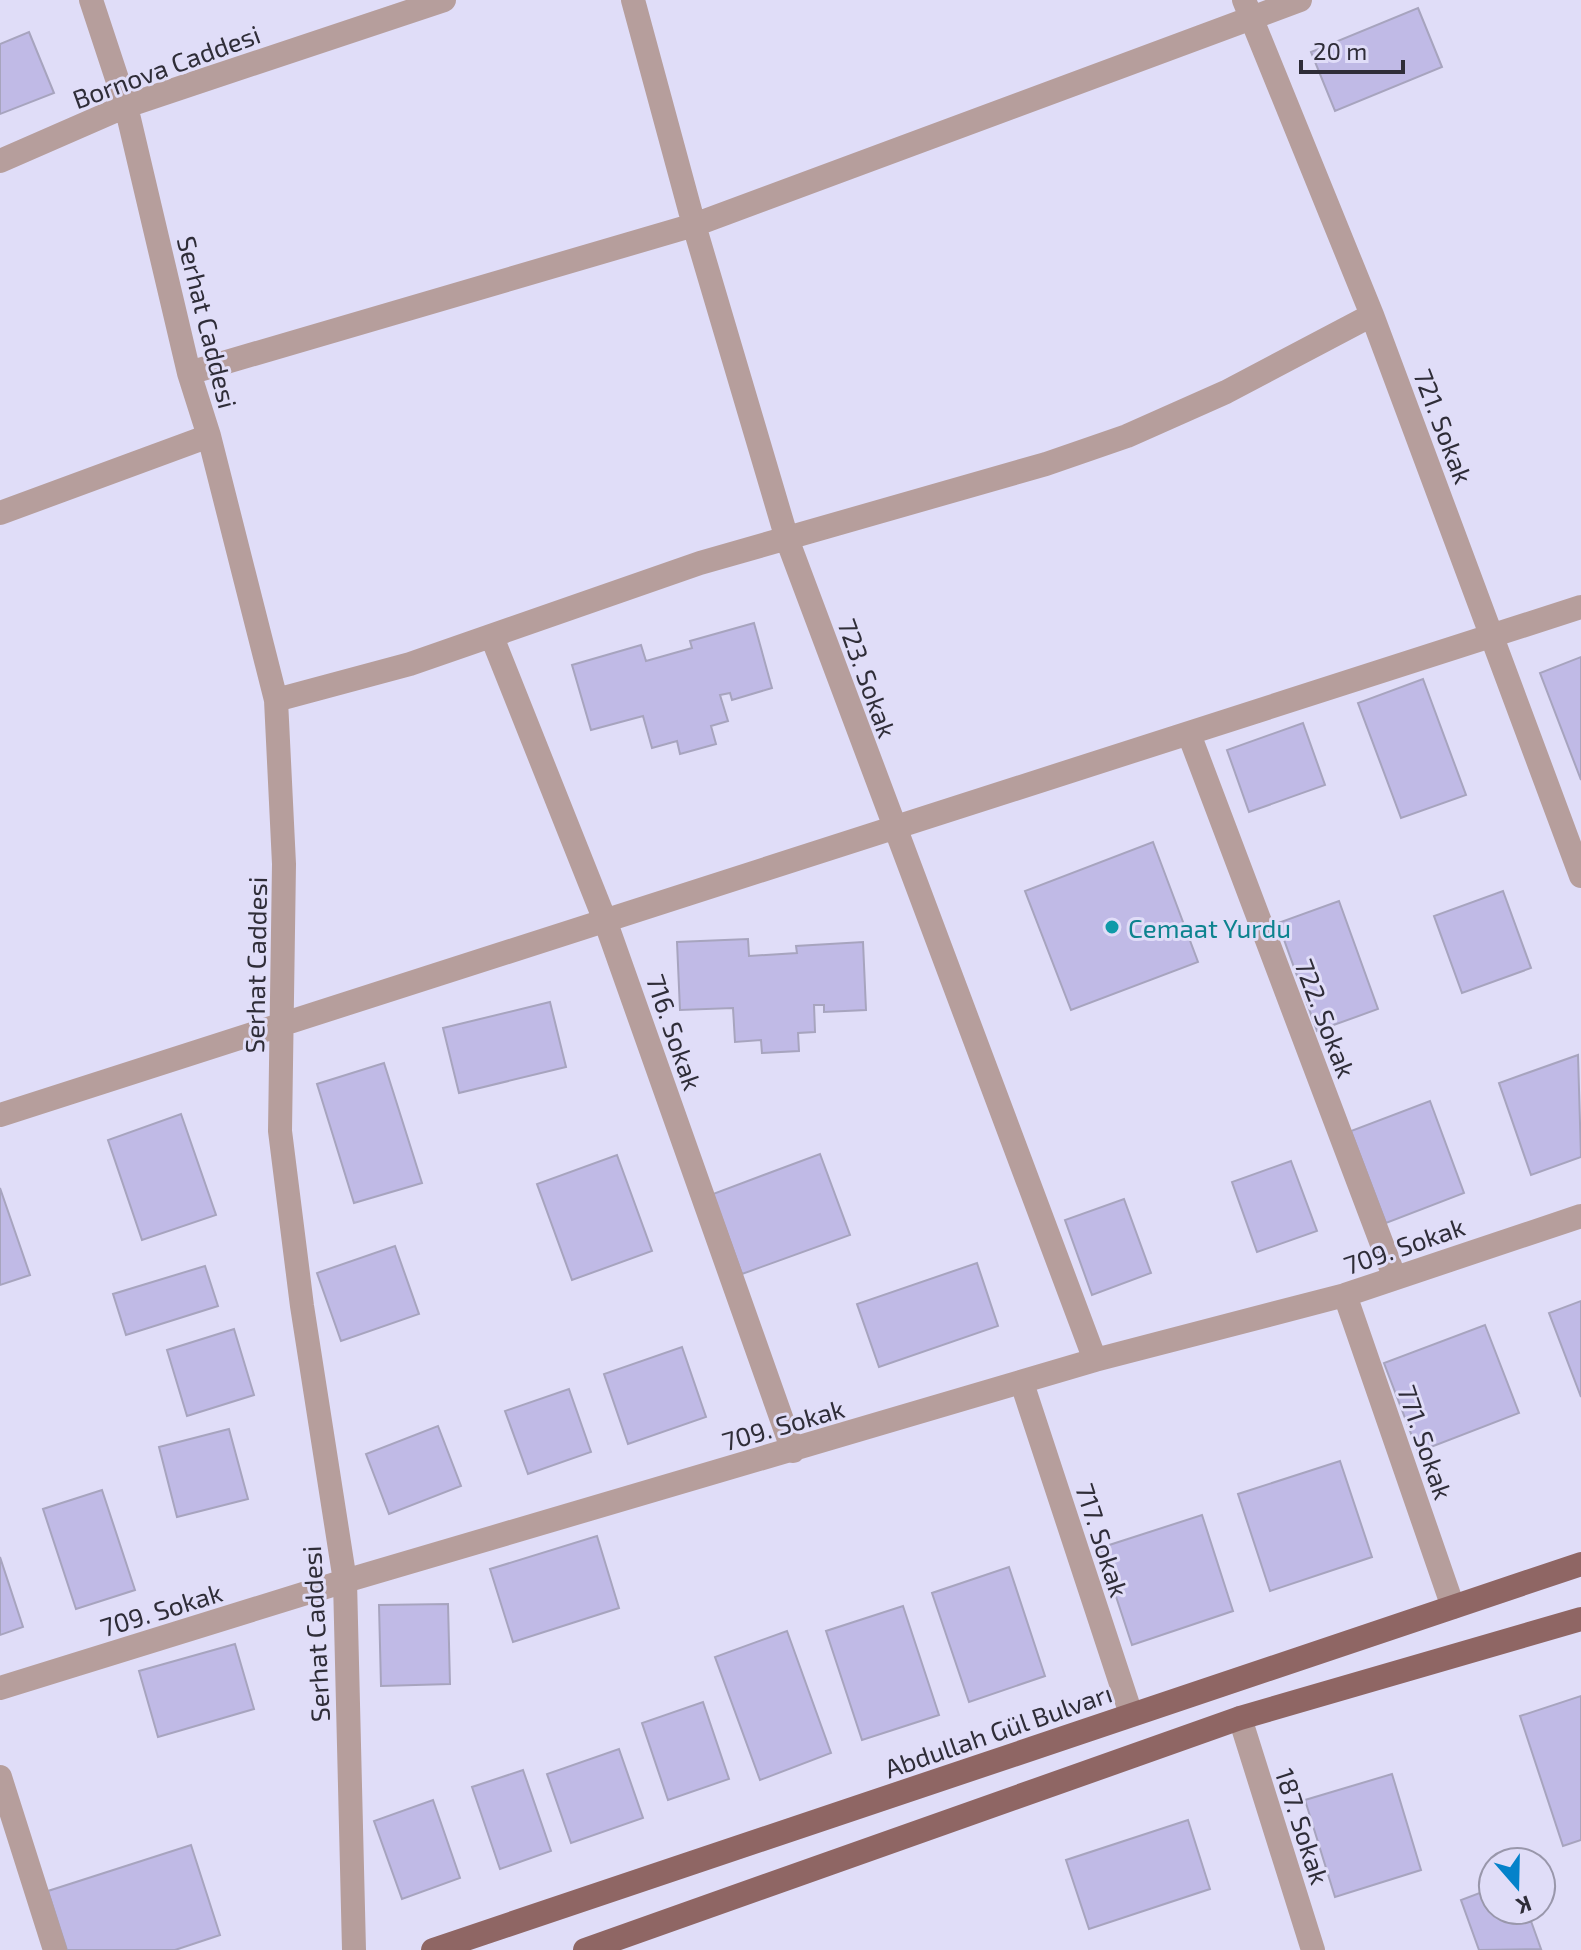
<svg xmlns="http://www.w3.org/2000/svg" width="1581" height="1950" font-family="'Exo 2',sans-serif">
	<rect width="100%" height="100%" fill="#e0ddf8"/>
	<path fill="#c0bae6" stroke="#a7a4be" stroke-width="2" d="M1418,8l24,59 -107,44 -24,-59z
		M29,32l25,61 -54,21v-70z
		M754,623l18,65 -40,12 -2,-7 -10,2 8,26 -17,5 5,18 -36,10 -3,-13 -25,7 -9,-32 -52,14 -19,-65 69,-20 5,16 46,-13 -2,-7z
		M1581,657v123l-41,-107z
		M1423,679l43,116 -65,23 -43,-115z
		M1303,723l22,62 -76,27 -22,-62z
		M1153,842l45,120 -127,48 -46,-119z
		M1503,891l28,77 -69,25 -28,-77z
		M1339,901l39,108 -61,22 -39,-108z
		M748,939l1,17 48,-3 -1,-7 67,-4 3,68 -42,2v-7h-10l1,27 -17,1 1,18 -37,2 -1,-13 -26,2 -2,-34 -53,2 -3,-68z
		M550,1002l16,65 -107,26 -16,-65z
		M1578,1055l3,102 -50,18 -32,-92z
		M384,1063l38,120 -68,20 -37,-119z
		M1430,1101l34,92 -78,30 -35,-92z
		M181,1114l35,101 -74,25 -34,-100z
		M820,1154l30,81 -108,39 -29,-80z
		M617,1155l35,96 -80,29 -35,-96z
		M1291,1161l26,70 -60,21 -25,-70z
		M0,1188l30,87 -30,10z
		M1124,1199l27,74 -59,22 -27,-75z
		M395,1246l24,68 -78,27 -24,-68z
		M977,1263l21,63 -119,41 -22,-63z
		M205,1266l13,40 -92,29 -13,-41z
		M1581,1301v96l-32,-84z
		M1485,1325l34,88 -101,39 -34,-89z
		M234,1329l20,66 -67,21 -20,-66z
		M682,1347l24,70 -78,27 -24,-70z
		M569,1389l22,63 -63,22 -23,-63z
		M438,1426l23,60 -72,28 -23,-60z
		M229,1429l19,70 -71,18 -18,-70z
		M1340,1461l32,96 -102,34 -32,-97z
		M102,1490l33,100 -59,19 -33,-100z
		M1202,1515l31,96 -101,34 -32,-97z
		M597,1536l22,72 -106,34 -23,-73z
		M0,1557l23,70 -23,8z
		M1009,1567l36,109 -76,26 -37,-109z
		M448,1604l2,80 -69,2 -2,-81z
		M903,1606l36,109 -77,25 -36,-109z
		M787,1631l44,122 -71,27 -45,-123z
		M235,1644l19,65 -96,28 -19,-66z
		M1581,1696v144l-18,6 -43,-130z
		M703,1702l26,77 -61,21 -26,-77z
		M619,1749l24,69 -72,25 -24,-69z
		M523,1770l28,81 -51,18 -28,-82z
		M1392,1774l29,96 -86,27 -30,-97z
		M433,1800l27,78 -58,21 -28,-78z
		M1188,1820l22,69 -121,40 -23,-69z
		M191,1845l29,90 -45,15h-108l-19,-59z
		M1493,1888v22h34l14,39 -62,1 -18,-50z"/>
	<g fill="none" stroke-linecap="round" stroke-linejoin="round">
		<path stroke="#b69e9c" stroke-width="24" d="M91,0l35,106 63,267 20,63 67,264 8,164 -4,267 22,175 43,275 9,369
			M633,0l61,225 93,314 308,821
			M1244,0l128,315 209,561
			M0,161l126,-55 318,-106
			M189,373l505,-148 606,-225
			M0,513l209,-77
			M492,637l114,286 187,528
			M276,700l134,-36 290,-101 346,-99 81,-28 99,-44 146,-77
			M1189,734l205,542
			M0,1115l1581,-508
			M1345,1295l108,312
			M1022,1383l109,331
			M0,1688l345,-107 750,-221 250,-65 236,-79
			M1240,1718l73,232
			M0,1777l55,173"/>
		<path stroke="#8f6664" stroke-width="24" d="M433,1950l1148,-386
			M585,1950l655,-232 341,-99"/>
	</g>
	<circle fill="#0f9aa8" stroke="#e0ddf8" stroke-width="3" cx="1112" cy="927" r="8"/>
	<g text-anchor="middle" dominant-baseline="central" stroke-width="6" stroke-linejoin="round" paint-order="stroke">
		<g font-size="26" fill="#2f2d38" stroke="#e0ddf8">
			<text transform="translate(166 66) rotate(-20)">Bornova Caddesi</text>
			<text transform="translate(208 322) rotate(76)">Serhat Caddesi</text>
			<text transform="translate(1444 426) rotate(69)">721. Sokak</text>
			<text transform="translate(868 678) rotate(70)">723. Sokak</text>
			<text transform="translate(255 965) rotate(-89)">Serhat Caddesi</text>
			<text transform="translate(1326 1018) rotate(69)">722. Sokak</text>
			<text transform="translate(675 1032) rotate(71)">716. Sokak</text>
			<text transform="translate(1404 1245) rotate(-19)">709. Sokak</text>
			<text transform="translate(783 1424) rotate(-16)">709. Sokak</text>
			<text transform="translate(1426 1442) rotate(71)">771. Sokak</text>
			<text transform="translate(1103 1540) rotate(72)">717. Sokak</text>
			<text transform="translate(161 1609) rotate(-17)">709. Sokak</text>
			<text transform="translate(315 1634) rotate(-93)">Serhat Caddesi</text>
			<text transform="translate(998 1730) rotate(-19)">Abdullah Gül Bulvarı</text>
			<text transform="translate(1303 1826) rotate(72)">187. Sokak</text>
		</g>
		<g font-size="26" fill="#0d838f" stroke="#e0ddf8" text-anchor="start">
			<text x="1128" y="927">Cemaat Yurdu</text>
		</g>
	</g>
	<g transform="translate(1517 1886) rotate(160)"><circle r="38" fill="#e0ddf8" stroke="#9997ab" stroke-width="2"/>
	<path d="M0-6L14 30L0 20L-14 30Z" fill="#0482ca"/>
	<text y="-12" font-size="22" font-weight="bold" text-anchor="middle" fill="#2f2d38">K</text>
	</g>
	<path d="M1301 60v12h102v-12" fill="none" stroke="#2f2d38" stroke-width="4"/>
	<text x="1313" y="60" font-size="24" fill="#2f2d38" stroke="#e0ddf8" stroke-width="6" paint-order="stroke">20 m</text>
</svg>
